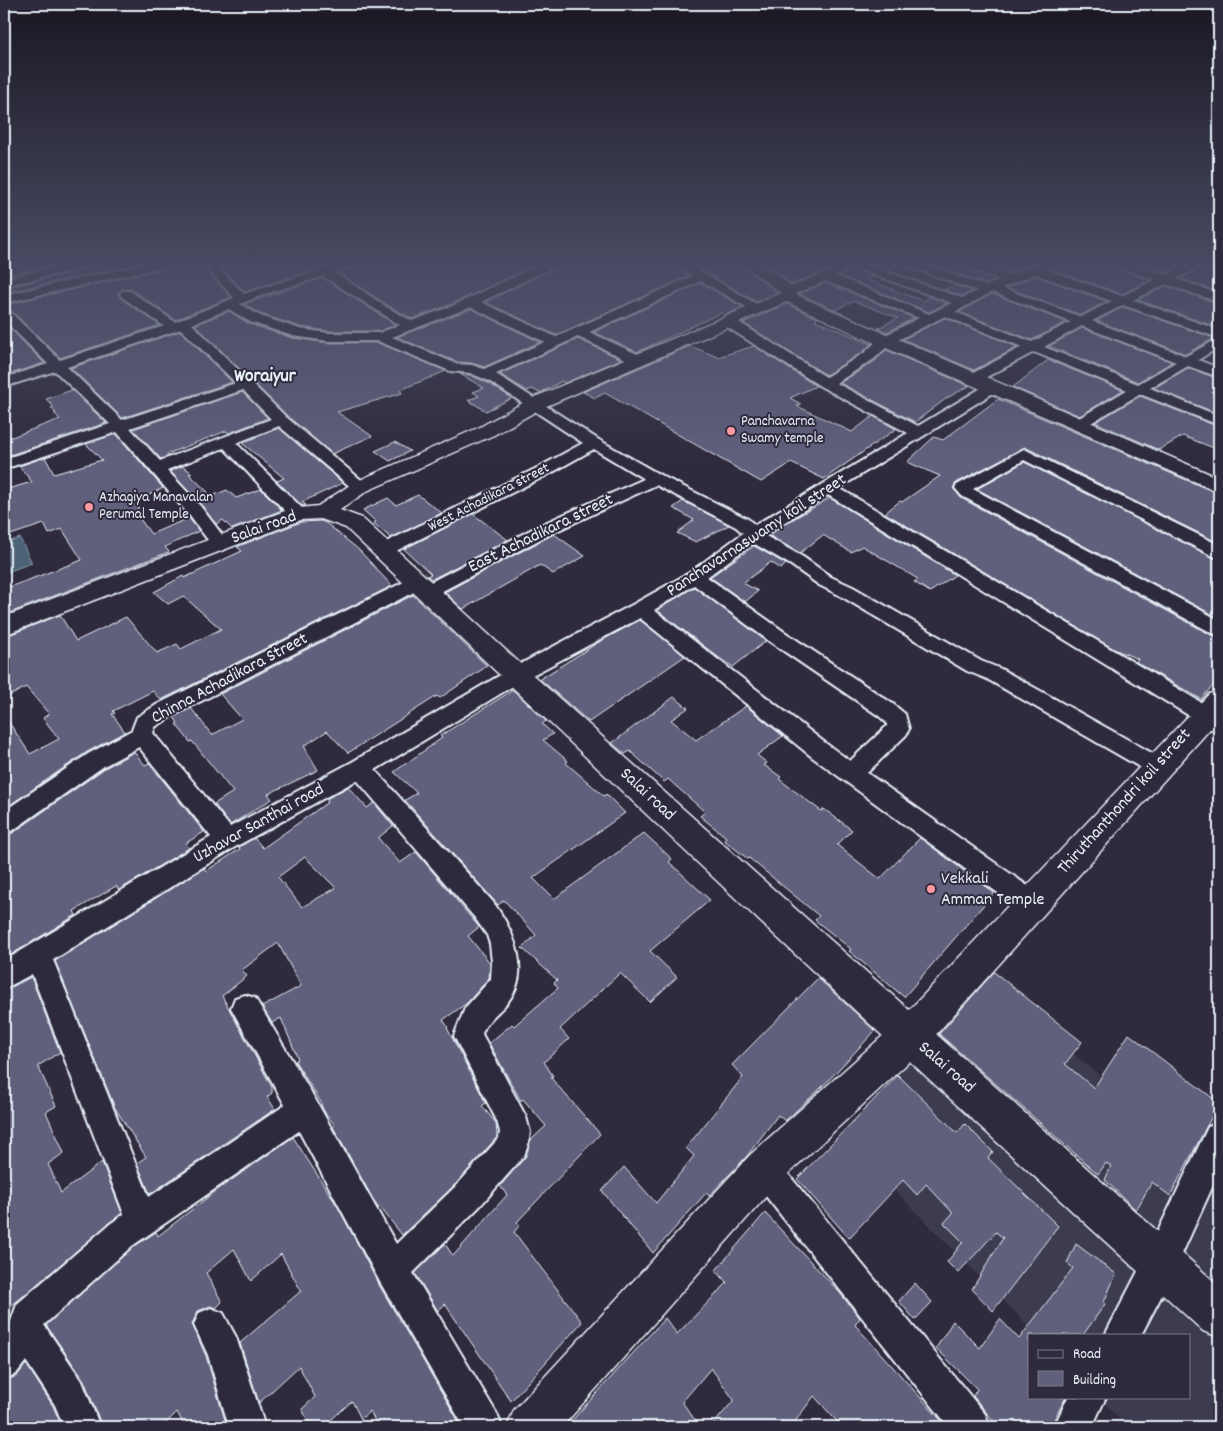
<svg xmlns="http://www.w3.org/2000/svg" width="1223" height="1431" font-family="Dekko,sans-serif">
	<rect width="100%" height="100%" fill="#2f2a3d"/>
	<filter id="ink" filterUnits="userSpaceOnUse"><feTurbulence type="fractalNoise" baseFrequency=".02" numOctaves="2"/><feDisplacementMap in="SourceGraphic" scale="10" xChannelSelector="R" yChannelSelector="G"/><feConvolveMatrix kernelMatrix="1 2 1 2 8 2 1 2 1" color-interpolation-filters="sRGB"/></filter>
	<g filter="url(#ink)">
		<path fill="#3e3a50" d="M981,981l238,189v257h-91l-30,-30h91v-62h-152l-194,-197z"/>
		<path fill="#4d6477" stroke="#8b9cab" d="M20,538l12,25 -28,10v-30z"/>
		<path fill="#605f7c" stroke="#e8f1f8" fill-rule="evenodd" d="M4,262h68l-68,14z
			M103,262h45l-144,31v-5l91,-21z
			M179,262h20l32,35 -56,23 -44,-31h-9l-4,4 3,6 39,26 -100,33 -51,-49 -5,-2v-2l167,-38z
			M215,262h123l-93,30z
			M364,262h178l-93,43 -37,14 -23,-13 -51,-33 23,-7z
			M563,262h106l20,14 -133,59 -71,-33 75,-36z
			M688,262h50l39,31 -21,9z
			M760,262h87l-1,2 3,4 25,9 -6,3 55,21 7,-4 17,6 -18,9 -89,-36 7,-6 -7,-5 -48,19z
			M864,262h40l-16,8z
			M926,262h28l3,4 38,14 -9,4z
			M978,262h59l-27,11z
			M1060,262h47l3,4 40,14 -28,14 -72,-25z
			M1132,262h57l-24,11z
			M1210,262h9v30l-38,-13z
			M1035,276l72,25 -26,14 -74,-27z
			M323,278l73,47 -17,6h-51l-28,-4 -39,-13 -17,-10z
			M701,283l42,24 -18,8 -4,-2 -84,39 -43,-20z
			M826,283l88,35 -27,14 -9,-4 20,-10 -44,-17 -19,9 -36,-16z
			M954,285l18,6 -10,5 -18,-6z
			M1166,286l53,18v24l-81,-28z
			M992,294l74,28 -34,18 -73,-28z
			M787,304l31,14 -3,2 56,24 -8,8 -37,23 -83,-52z
			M1123,307l91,31 -28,16 -89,-33z
			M471,309l69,33 -56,25 -12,-4 -15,-1 -60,-25z
			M229,311l20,13 43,14 36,5h50l68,28 -46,19 2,3 -65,19 35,24 -40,18 -45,-38 -92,-91z
			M945,318l73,29 -44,23 -71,-31z
			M4,322l40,41 -40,13z
			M1082,328l90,34 -34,20 -89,-36z
			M180,331l52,51 -110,36 -51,-50z
			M578,339l43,20 -56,24 -3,-2 -22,12 -8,-4 -5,2 -27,-17z
			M690,346l28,11 36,-11 62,40 -26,12 11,6 -4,2 55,26 21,-16 23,13 -72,50 -33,-16 -30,19 -156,-89 -10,5 -12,-6z
			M886,350l83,36 -22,12 -32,24 -75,-39 35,-22z
			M1048,360l75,30 -43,26 -67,-29z
			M1188,368l31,11v35l-65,-26z
			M460,374l10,1 18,8 24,15 -26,13 -18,-11 11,-4 -6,-4 11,-4z
			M72,390l34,33 -102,34v-17l56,-21 -6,-6h2l-5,-5 3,-1 -8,-8z
			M242,392l26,26 -39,15 -3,-2 -59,23 2,2 -8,3 -28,-30z
			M1140,396l79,31v23l-36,-14 -24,14 -64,-28z
			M998,399l221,95v49l-194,-96 -69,36 -3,5 8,10 250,137 8,2v42l-18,20 -65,-37 2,-3 -24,-10 -229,-136 15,-12 2,1 38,-26 -33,-14 27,-25 9,3z
			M279,428l64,55 -41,19 4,3 -4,1 -25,-25 7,-3 -42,-35z
			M116,434l47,54 -24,12 -2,15 14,19 38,-16 10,13 -34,16 4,5 -165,63v-26l78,-29 -20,-31 -13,5 -5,-10 -40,13v-47l28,-8 -13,-16 26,-9 9,17 48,-14 -16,-16z
			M395,442l15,9 -20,10 -15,-10z
			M1024,462l195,98v58l-242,-129z
			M183,466l9,7 -3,1 23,22 15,-6 9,8 25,-9 21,21 -50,19 -9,-9 -7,4 -46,-53z
			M418,495l24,18 -51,25 -18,-15 3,-1 -13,-12 25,-12 8,7z
			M830,498l125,77 -25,17 -16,-10 4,-3 -56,-33 -11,6 -28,-17 -23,18 -30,-17 11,-10z
			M683,501l46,24 -33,17 -19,-9 17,-13 -21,-12z
			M473,514l35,26 -76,39 -5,-3 4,-2 -27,-25z
			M321,521l5,2 33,27 33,36 -231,114 -8,-9 -40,20 2,2 -3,1 13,18 -38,20 -83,57v-94l26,39 29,-15 -16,-21 6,-4 -23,-27 -22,12v-62l56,-22 16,26 50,-24 31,36 20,-9 4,5 40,-20 -38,-33 -15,8 -14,-12 29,-16 1,2 58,-27 -5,-4 7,-3 57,-22z
			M554,534l31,22 -32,18 -13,-9 -77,44 -18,-17z
			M754,546l32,18 -5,5 -10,-7 -28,21 15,8 -13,11 -35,-25z
			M694,587l72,54 -33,26 -11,-7 -65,-50z
			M413,595l74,71 -47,32 -3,-2 -89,57 -21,-22 -23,15 14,24 -50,24 4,5 -42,26 -16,-21 19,-12 -41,-51 -2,1 -14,-18 2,-1 -4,-6 17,-9 21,27 30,-16 -22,-25z
			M640,620l45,36 -96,66 -49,-43 59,-37z
			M513,690l33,31 -4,3 11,10 -10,6 25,21 -2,2 38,33 2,-2 19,19 -92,65 21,21 90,-66 28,26 -3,3 41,38 -60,51 27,26 -27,25 -30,-29 -60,56 9,10 -25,23 9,14 -2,2 49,56 -83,88 3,3 -6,7 68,90 -71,79 -66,-97 -7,7 -23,-38 30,-29 8,12 54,-61 -7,-9 25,-29 5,-16 16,-15 -23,-27 -2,2 -32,-58 23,-19 2,2 44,-38 -4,-5 3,-3 -35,-32 14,-13 -32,-35 -6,5 -93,-105 12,-7 -23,-21 48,-34 -2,-2z
			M674,697l14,11 -17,12 25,20 50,-34 37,30 -26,19 10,8 -3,2 17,12 -2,2 42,32 3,-2 28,21 -15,15 43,34 40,-41 74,55 -90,104 -55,-46 2,-2 -36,-29 4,-4 -70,-58 -1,1 -24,-19 2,-3 -26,-21 5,-4 -37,-33 -4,3 -34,-31 -5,3 -13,-11z
			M134,752l11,13 4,-2 55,69 -18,11 3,5 -70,42 -3,-4 -42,25 2,4 -72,44v-123l9,-3 92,-65z
			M348,787l19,21 7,-5 19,23 -15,12 22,25 16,-11 63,75 -11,9 22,27 -1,15 -22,25 -24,17 5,7 -1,1 39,75 -4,3 14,17 1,14 -40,46 -55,52 -22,-28 -2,1 -45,-81 2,-2 -10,-12 -4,-8 1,-1 -27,-43 3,-2 -17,-41 -9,5 -10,-16 39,-21 -23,-43 -36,27 5,6 -25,20 50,91v6l-5,4 8,12 -125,85 -13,-31 9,-6 -31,-49 -60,-147 149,-93 2,3 34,-22 -1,-2 15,-9 9,10 65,-46 -2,-3zM305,857l31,31 -34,19 -24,-30z
			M994,972l88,70 -17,22 29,24 35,-54 90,69 -49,93 -18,-14 -16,28 -31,-30 6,-14 -5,-3 -8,11 -159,-140z
			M31,977l29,75 -22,14 18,40 -10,6 18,41 -16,11 13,29 41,-31 20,51 -118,99v-321z
			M818,978l57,53 -53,56 -37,34 -7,-6 -31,41 -38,40 -3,-3 -53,60 -51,-62 22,-24 32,36 38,-47 -8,-8 57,-71 -11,-12z
			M898,1075l59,58 8,-9 28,28 -5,6 70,68 -65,85 -21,-22 31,-51 -7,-6 -38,41 -11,-11 16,-20 -19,-19 9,-10 -27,-29 -9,11 -14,-15 -54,58 -52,-59z
			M293,1137l45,70 40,76 84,144h-84l-8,-16 -9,8 -9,-18 -29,26h-12l-9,-18 13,-12 -16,-31 -40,37 -19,-60 61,-52 -20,-37 -30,27 -17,-32 -28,24 16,29 -6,6 -6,-2 -12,5 -6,13 14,32 21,71h-42l-8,-15 -15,15h-60l-18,-47 -38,-55 87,-78 23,-15 2,4 55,-43z
			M765,1213l75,80 20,25 -5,7 92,102h-105l-28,-31 -23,31h-80l23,-27 -23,-32 -29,34 18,25h-134l99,-109 12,16 50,-51 -11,-13z
			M1076,1244l40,30 -12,28 1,2 -22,31h-54v62h37l-16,30h-52l-25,-31 4,-7 -41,-41 17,-27 27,27 20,-29 19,20 54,-71 -6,-5z
			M915,1283l17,19 -17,18 -16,-19z
			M26,1364l27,42 9,21h-50l-8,-11v-35l13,-5z"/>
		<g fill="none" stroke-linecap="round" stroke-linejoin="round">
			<defs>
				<path id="minor" d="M80,262h21l-6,3 -91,21v-8z
					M156,262h21l-6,3 -167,38v-8z
					M201,262h12l31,32 100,-32h18l-2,2 -26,8 54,36 24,13 38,-14 96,-45h15l-2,2 -78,38 75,35 137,-61 -22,-14h14l80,47 -2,3h-8l-54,-31 -112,51 53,24 2,3 -2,3h-10l-54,-25 -82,37 103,66 63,36 86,43 7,6 153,-92 -88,-47 -96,-61 -1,-3 1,-3h10l92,58 38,-24 16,-15 39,-20 -93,-37 -37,15 -4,-1 -2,-3 2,-3 54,-22 6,4 -9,5 93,38 23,-11 -102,-37 -2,-2 2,-2h9l103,36 15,-7 -69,-25 -2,-2 2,-2h9l69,24 14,-6 -42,-16 -2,-2h17l37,13 32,-13h16l-13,7 77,27 33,-16 -44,-16 -2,-2h17l39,13 28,-13h15l-32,17 43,15v8l-53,-18 -33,16 86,30v8l-96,-33 -31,16 94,35 33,-18v9l-21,13 21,8v9l-31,-11 -38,22 69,28v9l-79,-31 -56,33h-10l-2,-3 2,-3 53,-31 -93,-38 -55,29h-10l-2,-3 2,-3 53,-28 -77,-31 -55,28 -16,15 -38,24 82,43 70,-42h10l2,3 -2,3 -159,98 380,225v18l-8,-2 -383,-234 -64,40 39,22 28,20 22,10 128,74 20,8 165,92 3,6 -3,6 -8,3 -8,-3 -163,-94 -20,-8 -128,-76 -20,-10 -28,-20 -38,-22 -46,34 76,54 110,73 12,10 4,15 -3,6 -39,38 175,123 4,8 -4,8 -9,3 -9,-3 -212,-155 -172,-139 -117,62 -148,90 118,132c21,29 40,71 13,102 -8,9 -21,18 -24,30l44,83 4,15 -2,13 -4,11 -44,50 -67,67 84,141 5,13h-38l-84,-145 -81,-151 -167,115 -88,79 38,56 18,46h-36l-9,-22 -29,-44 -10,13 -12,5v-46l6,-9 7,-20 93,-80 14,-10 -92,-240 -28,15v-28l207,-124 -72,-90 -35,19 -92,65 -8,3v-23l84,-57 44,-24 5,-13 21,-13 254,-126 7,-2 7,2 2,4 -1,2 111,-58 106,-47 -50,-30 -41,23 -163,82 -6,2 -6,-2 -3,-4 3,-4 163,-80 42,-23 -94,-62 -19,-8 -20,-2 -72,-30h-50l-35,-5 -43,-14 -21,-13 -37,15 94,93 80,67 2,3 -2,3h-12l-75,-64 -43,17 68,67 2,4 -2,4h-12l-68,-70 -57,22 34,37 28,37 -3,4 -6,1 -6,-1 -25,-33 -72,-83 -113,37v-10l106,-35 -55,-53 -51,16v-9l44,-14 -44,-44v-11l4,1 52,50 104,-34 -42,-29 -2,-3 2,-3h8l45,31 59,-24zM1035,274l77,27 -31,16 -79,-29zM323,276l77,49 -21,8h-51l-28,-4 -40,-13 -20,-12 25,-10zM992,292l79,30 -39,20 -77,-30zM471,307l74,35 -61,27 -12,-4 -15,-1 -65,-27zM1082,326l94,36 -38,22 -94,-37zM181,329l55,54 -114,37 -55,-53zM243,390l28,29 -111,42 -30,-33zM656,485l80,42 7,6 -54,40 -55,31 -125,66 -157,92 -122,65 -77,-94 2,-6 17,-11 248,-127 -1,2 2,4 7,2 7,-2 115,-61zM694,585l75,56 110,75 8,7v3l-37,35 -22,-16 -174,-135zM357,780l118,138 12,17 3,9 2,18 -1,17 -26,29 -11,28 43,85 3,11 -1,6 -41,46 -62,60 -81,-145 -60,-101 -10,-3 -10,3 -4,10 54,97 -136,92 -96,-237 182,-113z
					M1024,449l195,96v13l-6,-2 -189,-96 -51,29 246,131v15l-7,-2 -250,-137 -7,-8 2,-3z
					M1219,1123v49l-47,104 -31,59h-36l43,-83 60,-125z
					M764,1154l11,4 210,256 5,13h-41l-196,-247 -4,-11 4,-11z
					M211,1308l12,5 13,24 29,90h-36l-21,-72 -14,-30 5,-12z
					M1068,1397h38l-14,30h-38z"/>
				<path id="tertiary" d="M787,291l432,187v14l-340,-147 -98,-46 -2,-3 2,-3z
					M1219,691v28l-296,330 -145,134 -216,244h-55l7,-17 236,-255 147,-132 312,-329z"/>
				<path id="secondary" d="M740,262h17l25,16 15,14 -4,7 -251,109 -48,27 -127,56 -27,19 22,8 163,150 694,618v51l-16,-6 -38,-35c-277,-252 -549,-509 -819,-768l-25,-9 -20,1 -297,115v-18l286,-108 28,-3 35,-23 127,-56 48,-27 253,-107z"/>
			</defs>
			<use href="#minor" stroke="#e8f1f8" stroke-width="4"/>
			<use href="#tertiary" stroke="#e8f1f8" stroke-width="3"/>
			<use href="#secondary" stroke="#e8f1f8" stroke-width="3"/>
			<use href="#minor" fill="#2f2a3d" fill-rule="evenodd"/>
			<use href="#tertiary" fill="#2f2a3d" fill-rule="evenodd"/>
			<use href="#secondary" fill="#2f2a3d" fill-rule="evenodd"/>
		</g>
	</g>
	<linearGradient id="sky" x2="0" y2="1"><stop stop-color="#1a1722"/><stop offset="0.57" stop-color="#474a62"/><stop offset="1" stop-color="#474a62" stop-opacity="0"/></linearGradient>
	<rect width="1223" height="462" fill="url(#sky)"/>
	<g fill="#ff9aa2" stroke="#2f2a3d" stroke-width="2">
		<circle cx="731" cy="431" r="5"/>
		<circle cx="89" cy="507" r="5"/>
		<circle cx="931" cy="889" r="5"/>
	</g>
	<g text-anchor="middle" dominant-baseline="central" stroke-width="4" stroke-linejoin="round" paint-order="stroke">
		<g font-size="15" fill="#e8f1f8" stroke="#2f2a3d" text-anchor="start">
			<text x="741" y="422">Panchavarna<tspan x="741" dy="17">Swamy temple</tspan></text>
			<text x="99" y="498">Azhagiya Manavalan<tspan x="99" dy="17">Perumal Temple</tspan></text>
		</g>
		<g font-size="15" fill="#e8f1f8" stroke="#2f2a3d">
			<text transform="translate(489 498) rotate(-27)">West Achadikara street</text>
		</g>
		<g font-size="18" fill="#e8f1f8" stroke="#2f2a3d">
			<text transform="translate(264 528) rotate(-20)">Salai road</text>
			<text transform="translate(541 534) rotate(-26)">East Achadikara street</text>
			<text transform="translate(757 536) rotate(-33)">Panchavarnaswamy koil street</text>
			<text transform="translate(230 679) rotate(-28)">Chinna Achadikara Street</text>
			<text transform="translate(647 795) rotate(43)">Salai road</text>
			<text transform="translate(1125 802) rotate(-48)">Thiruthanthondri koil street</text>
			<text transform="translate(259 824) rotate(-29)">Uzhavar Santhai road</text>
			<text transform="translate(946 1068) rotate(41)">Salai road</text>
		</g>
		<g font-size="18" fill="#e8f1f8" stroke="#2f2a3d" text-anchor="start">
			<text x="941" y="879">Vekkali<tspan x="941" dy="21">Amman Temple</tspan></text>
		</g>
		<g font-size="19" font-weight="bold" fill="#e8f1f8" stroke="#2f2a3d">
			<text x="265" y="377">Woraiyur</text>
		</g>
	</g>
	<rect width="1223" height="1431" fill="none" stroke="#2f2a3d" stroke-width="20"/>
	<rect x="10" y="10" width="1203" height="1411" fill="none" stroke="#e8f1f8" stroke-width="2" filter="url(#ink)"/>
	<rect x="1028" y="1334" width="162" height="65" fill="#2f2a3d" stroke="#797a88"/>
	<rect x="1038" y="1350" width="25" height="8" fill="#2f2a3d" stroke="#797a88"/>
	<text x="1073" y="1358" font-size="15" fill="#e8f1f8">Road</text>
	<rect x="1038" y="1371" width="25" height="15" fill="#605f7c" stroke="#797a88"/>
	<text x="1073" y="1384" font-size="15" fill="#e8f1f8">Building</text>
</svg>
